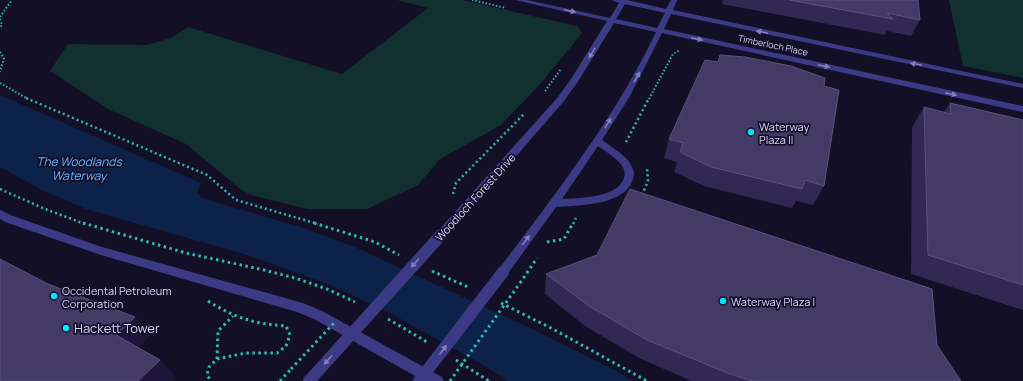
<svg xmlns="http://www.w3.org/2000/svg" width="1023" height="381" font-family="Manrope,sans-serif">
	<rect width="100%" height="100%" fill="#130f26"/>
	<path fill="#12302f" d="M397,0h65l115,26 5,7 -39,48 -42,44 -61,34 -22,26 -51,24h-60l-56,-14 -11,-6 -54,-45 -76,-34 -60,-39 18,-27 79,1 24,-7 17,-11 154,47 86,-66z
		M949,0h74v78l-60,-12z"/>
	<path fill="#0c2248" d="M0,95l201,88 -4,9 5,6 105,31 50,19 173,80 83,41 20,12h-125l-23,-15 -99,-55 -56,-26 -86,-31 -158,-45 -46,-20 -40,-22z"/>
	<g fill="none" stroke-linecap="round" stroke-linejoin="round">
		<path stroke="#2fb8b0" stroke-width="2" stroke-dasharray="1.5 2" stroke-linecap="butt" d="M472,0l34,8
			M0,17l12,-17
			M0,19l2,6 -2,3
			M0,52l4,6 -4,14
			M0,83l28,16
			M545,91l16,-22
			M649,99l24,-45 7,-4"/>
		<path stroke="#2fb8b0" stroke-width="2.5" stroke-dasharray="2 3" stroke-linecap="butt" d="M26,98l181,77 29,25 82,24
			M626,142l23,-44
			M0,189l45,20 40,15
			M453,194l3,-11 68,-69
			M642,195l6,-14 -1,-14
			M573,224l3,-6"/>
		<path stroke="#2fb8b0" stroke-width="3" stroke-dasharray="2.5 3.5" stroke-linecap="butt" d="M83,223l103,30 78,17 31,8 32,11 28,13
			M314,223l61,19 24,13
			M547,242l17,-3 9,-16
			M432,271l36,16
			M520,283l17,-25
			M208,301c27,17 47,23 78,25l4,9 -4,11 -9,7h-31l-29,6 -8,8 -2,8 4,6
			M501,303l50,25 96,53
			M388,319l39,23
			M217,359l1,-28 15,-15
			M456,360l33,21
			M280,381l11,-12"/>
		<path fill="#3d3a85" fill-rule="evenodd" d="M515,0h12l83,18 9,-15 -8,-3h16l39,9 5,-9h6l-4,10 350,74v4l-352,-74 -7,15 359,77v6l-361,-79 -32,63 -28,44c12,9 29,17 32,33 -2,33 -54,32 -78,34l-49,68 -4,2 -4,-2 -2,-3 2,-3c57,-76 116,-151 157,-237l-42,-9 -35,57 -15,21 -119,137 -4,1 -4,-1 -1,-3 1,-3 121,-135 13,-18 36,-58zM625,4l40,9 -8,15 -41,-9zM598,146c8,6 19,12 24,20 3,4 3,8 2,12 -6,20 -45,20 -62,21z
			M0,210l13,6 89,31 201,56 19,8 120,66 2,4h-20l-110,-62 -17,-7 -196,-57 -96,-33 -5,-3z"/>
		<path stroke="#2fb8b0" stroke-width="3" stroke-dasharray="2.5 3.5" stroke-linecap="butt" d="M291,369l43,-46
			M450,381l70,-98"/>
		<path stroke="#3d3a85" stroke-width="12" d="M309,381l132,-146
			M419,381l84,-109"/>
	</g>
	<path fill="#312854" d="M723,0h195l2,20 -9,16 -24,-5 -2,4 -163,-31z
		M824,86v100l-11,19 -17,-4 -4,7 -88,-22 -30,-14 3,-10 -13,-4 5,-19z
		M950,103l73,17v190l-112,-36 1,-147 12,-20 20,5z
		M546,274l391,71 24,36h-269l-51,-22 -56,-33 -40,-32z"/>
	<path fill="#1d163a" d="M135,317l16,18 -18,18 -17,-18z
		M160,360l16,17 -4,4h-34z"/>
	<path fill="#433a66" stroke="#5a527e" d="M789,0h129l2,20 -33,-7 6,6z
		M720,55l25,2 46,9 34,12 -1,8 15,4 -15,96 -19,-6 -3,9 -91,-22 -31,-15 3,-9 -14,-4 36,-79 13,2z
		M950,103l73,17v165l-95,-30 -4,-148 27,7z
		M630,189l302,100 5,56 24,36h-208l-23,-7 -83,-34 -58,-34 -43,-32 51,-19z
		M0,259l48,25 87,33 -19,18 44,25 -22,21h-138z"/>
	<defs><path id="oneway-solid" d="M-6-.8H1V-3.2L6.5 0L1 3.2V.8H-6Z"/></defs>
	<g fill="#837fbc">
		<use href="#oneway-solid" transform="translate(570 11) rotate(12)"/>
		<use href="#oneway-solid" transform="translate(762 32) rotate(-168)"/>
		<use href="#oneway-solid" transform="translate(697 39) rotate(12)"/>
		<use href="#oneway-solid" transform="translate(592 53) rotate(121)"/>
		<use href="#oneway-solid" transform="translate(916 64) rotate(-168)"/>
		<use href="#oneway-solid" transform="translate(824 66) rotate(12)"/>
		<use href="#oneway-solid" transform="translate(637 77) rotate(-60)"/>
		<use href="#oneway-solid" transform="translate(951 94) rotate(12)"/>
		<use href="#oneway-solid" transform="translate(608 123) rotate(-58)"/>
		<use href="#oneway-solid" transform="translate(526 240) rotate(-54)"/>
		<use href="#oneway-solid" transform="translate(415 263) rotate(132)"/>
		<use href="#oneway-solid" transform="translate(443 350) rotate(-53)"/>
		<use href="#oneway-solid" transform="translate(328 360) rotate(132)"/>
	</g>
	<g fill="#00e5ff" stroke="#130f26" stroke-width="1.5">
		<circle cx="751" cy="132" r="4"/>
		<circle cx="54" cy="296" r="4"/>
		<circle cx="723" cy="301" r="4"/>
		<circle cx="66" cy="328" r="4"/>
	</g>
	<g text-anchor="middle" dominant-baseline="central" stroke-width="3.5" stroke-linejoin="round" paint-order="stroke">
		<g font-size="9" fill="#d9d4ff" stroke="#130f26">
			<text transform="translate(773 45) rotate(12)">Timberloch Place</text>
		</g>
		<g font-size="11" fill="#d9d4ff" stroke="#130f26" text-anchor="start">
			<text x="759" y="126">Waterway<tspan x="759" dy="13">Plaza II</tspan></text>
			<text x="62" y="290">Occidental Petroleum<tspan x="62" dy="13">Corporation</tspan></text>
			<text x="731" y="301">Waterway Plaza I</text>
		</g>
		<g font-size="11" fill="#d9d4ff" stroke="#130f26">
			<text transform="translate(475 197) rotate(-48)">Woodloch Forest Drive</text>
		</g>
		<g font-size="12" font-style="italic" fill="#62b6ff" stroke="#130f26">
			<text x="79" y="161">The Woodlands<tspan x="79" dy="14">Waterway</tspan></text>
		</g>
		<g font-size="13" fill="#d9d4ff" stroke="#130f26" text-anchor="start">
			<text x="74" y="328">Hackett Tower</text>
		</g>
	</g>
</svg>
